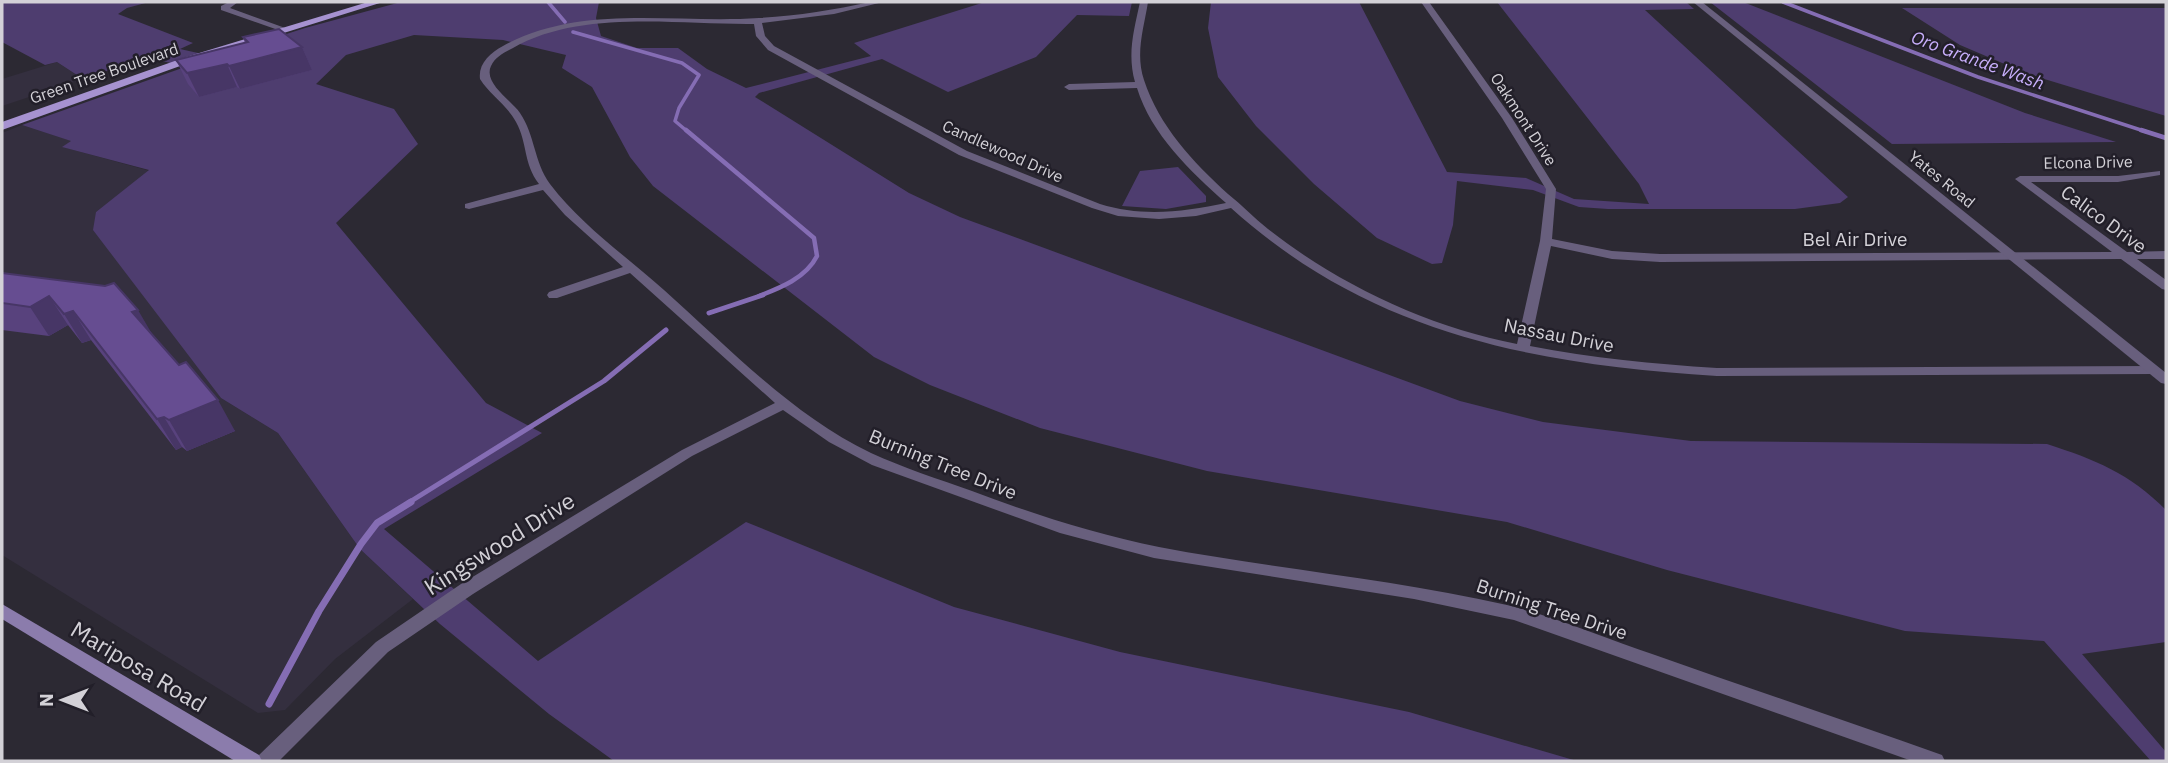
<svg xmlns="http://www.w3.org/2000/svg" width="2168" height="763" font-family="'IBM Plex Sans',sans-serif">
	<rect width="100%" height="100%" fill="#2c2933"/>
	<path fill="#342f3f" d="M57,62l26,17 -81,27v-27z
		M22,125l50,16 -9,6 87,24 -54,41 125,186 57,35 82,116 53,50 -78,60 -50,51 -27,3 -256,-158v-422z"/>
	<path fill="#4e3d6f" d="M2,2h147l-22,6 -9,6 75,29 -13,6 36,8 89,-29 96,-26h198l-3,16 5,18 36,12h41l29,21 39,19 125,-32 -17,-13 131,-41h147l-3,14 -52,-1 -41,42 -88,35 -66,-33 -123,34 -4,4 154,96 51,24 500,184 83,21 148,19 356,3c49,16 82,29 119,66v132l-84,12 84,98v9h-15l-107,-120 -139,-10 -238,-61 -160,-48 -300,-51 -167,-43 -110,-43 -56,-28 -221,-171 -23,-29 -38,-70 -30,-19 4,-13 -63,-15 -89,-5 -68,20 -30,29 78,25 24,35 -82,79 150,180 56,30 -158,96 154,132 208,-139 208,85 166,45 289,60 168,49h-963l-65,-47 -109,-90 -80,-75 -82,-116 -57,-35 -128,-168 3,-18 53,-42 -87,-23 9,-6 -49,-16 163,-58 -37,-10 -65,22 -26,-17 -12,3 -43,-23z
		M1211,2h148l88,170 79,6 48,21 75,5 -10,-20 -142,-182h189l8,7 -49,1 203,187 -8,6 -45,6h-187l-29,-2 -46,-17 -76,-9 -4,44 -11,38 -10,1 -55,-26 -63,-54 -58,-58 -38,-49 -10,-49z
		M1710,2h33l282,111 91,29 -224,2z
		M1902,8h264v108l-138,-42 -68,-29z
		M1178,167l28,29v6l-40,7 -44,-3 18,-35z"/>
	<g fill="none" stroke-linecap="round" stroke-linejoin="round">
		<path stroke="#856db4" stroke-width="3.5" d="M548,2l17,20
			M1783,2l195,75 169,55
			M573,32l109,31 17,12 -20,33 -4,13 13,11"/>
		<path stroke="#856db4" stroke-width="4.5" d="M686,130l128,108 3,18c-11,22 -37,32 -58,40
			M2141,130l25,8"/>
		<path stroke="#856db4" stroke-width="5" d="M709,313l54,-18
			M408,503l196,-122 62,-51"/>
		<path stroke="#856db4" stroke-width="7" d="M269,704l50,-93 42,-67 16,-21 34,-21"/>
		<path fill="#685f7d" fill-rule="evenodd" d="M229,2h9l-8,6 58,21 -7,2 -60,-21v-4z
			M870,2h13l-49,12 -72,9 3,13 9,10 193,105 133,53c41,13 84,8 126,-1 -36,-32 -75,-69 -89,-115l-68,2 -5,-3 5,-3 66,-2c-8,-28 -1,-52 5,-80h8c-4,26 -13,51 -4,78 15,46 49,82 84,114 14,11 26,24 40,35 71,56 161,98 249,115l23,-103 6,-52 -44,-71 -81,-116h8l83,116 44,71 -4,50 60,12 48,3 452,-2 -97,-73 5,-3h98l42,-5v4l-42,7h-87l96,70 39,-1v8h-29l29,21v10l-4,-1 -41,-30 -461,3 -48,-3 -61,-13 -21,100c62,12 124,18 187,22l437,-2 7,4 -7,4 -437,2c-183,-12 -345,-41 -486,-168l-35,8 -37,3 -41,-3 -26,-8 -133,-53 -191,-105 -12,-14 -2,-12c-75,1 -173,-15 -241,24 -8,4 -18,9 -22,18 -8,17 20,34 29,47 15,22 14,49 30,71 31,41 76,72 114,106 65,58 128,125 207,163 33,15 67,26 101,38 61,23 123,43 187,56 116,22 233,32 348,58 50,12 100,34 148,50 96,34 192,66 287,100l3,6h-33l-398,-141 -100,-21 -260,-41 -94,-25 -188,-68 -43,-23 -46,-32 -91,46 -219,138 -85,58 -109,109h-23l3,-6 117,-113 85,-58 221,-134 93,-47 -145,-130 -73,25h-8l-2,-3 2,-3 74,-25 -58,-52 -22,-25 -74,19 -4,-1v-4l74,-20c-16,-21 -11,-40 -23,-62 -9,-17 -26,-27 -36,-43 -2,-15 10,-26 23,-33 78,-43 171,-22 256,-28 37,-2 75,-8 111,-16z"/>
		<path fill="#685f7d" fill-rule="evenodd" d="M1693,2h9l464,371v11l-5,-1z"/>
		<path fill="#8b7cac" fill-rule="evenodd" d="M2,604l257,151 3,6h-27l-233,-142z"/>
		<path fill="#a692d0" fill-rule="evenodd" d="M368,2h15l-189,59 -192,69v-8l184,-65z"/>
	</g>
	<path fill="#58427d" d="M243,37l59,10 10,23 -72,19 -3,-2 -38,10 -11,-13 -12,-24 69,-17z
		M2,273l150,61 83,97 -48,20 -5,-4 -6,3 -85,-110 -9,3 -14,-18 -19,11 -47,-6z"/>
	<path fill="#473666" d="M302,47l10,23 -72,19 -11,-23z
		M227,64l10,23 -38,10 -12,-24z
		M49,296l19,29 -19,11 -19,-29z
		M138,310l17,29 -23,-27z
		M73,311l18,29 -9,3 -18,-29z
		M218,400l17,31 -48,20 -18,-31z
		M164,417l18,30 -6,3 -19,-31z"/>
	<path fill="#664d91" stroke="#473666" stroke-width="2" d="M279,29l23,18 -73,19 -2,-2 -40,9 -11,-13 72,-18 -5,-5z
		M2,273l103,13 9,-3 24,27 -6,2 47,53 7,-3 32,38 -49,20 -5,-3 -7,2 -84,-108 -9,3 -15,-18 -19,11 -28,-4z"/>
	<g text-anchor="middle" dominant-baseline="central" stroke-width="5" stroke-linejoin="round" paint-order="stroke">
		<g font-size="16" fill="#d3d1d7" stroke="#221f29">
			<text transform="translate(104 73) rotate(-19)">Green Tree Boulevard</text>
			<text transform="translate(1524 119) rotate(57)">Oakmont Drive</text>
			<text transform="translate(1003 151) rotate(24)">Candlewood Drive</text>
			<text transform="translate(2088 162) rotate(-1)">Elcona Drive</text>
			<text transform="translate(1942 179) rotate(39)">Yates Road</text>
		</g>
		<g font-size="18" font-style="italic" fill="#c8affc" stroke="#221f29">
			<text transform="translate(1978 60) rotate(20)">Oro Grande Wash</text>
		</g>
		<g font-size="19" fill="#d3d1d7" stroke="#221f29">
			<text transform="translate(2104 219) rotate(36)">Calico Drive</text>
			<text x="1855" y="239">Bel Air Drive</text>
			<text transform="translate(1559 335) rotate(11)">Nassau Drive</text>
			<text transform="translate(943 464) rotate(22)">Burning Tree Drive</text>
			<text transform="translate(1552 609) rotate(18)">Burning Tree Drive</text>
		</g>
		<g font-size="23" fill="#d3d1d7" stroke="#221f29">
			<text transform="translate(499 543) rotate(-32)">Kingswood Drive</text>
			<text transform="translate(139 666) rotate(31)">Mariposa Road</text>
		</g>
	</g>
	<rect width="2168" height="763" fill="none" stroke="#d3d1d7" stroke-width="7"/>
	<g transform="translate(63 700) rotate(270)" stroke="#221f29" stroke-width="5" paint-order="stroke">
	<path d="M0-5L12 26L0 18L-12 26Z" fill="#d3d1d7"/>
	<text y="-10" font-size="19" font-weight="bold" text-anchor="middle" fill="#d3d1d7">N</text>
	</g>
</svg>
